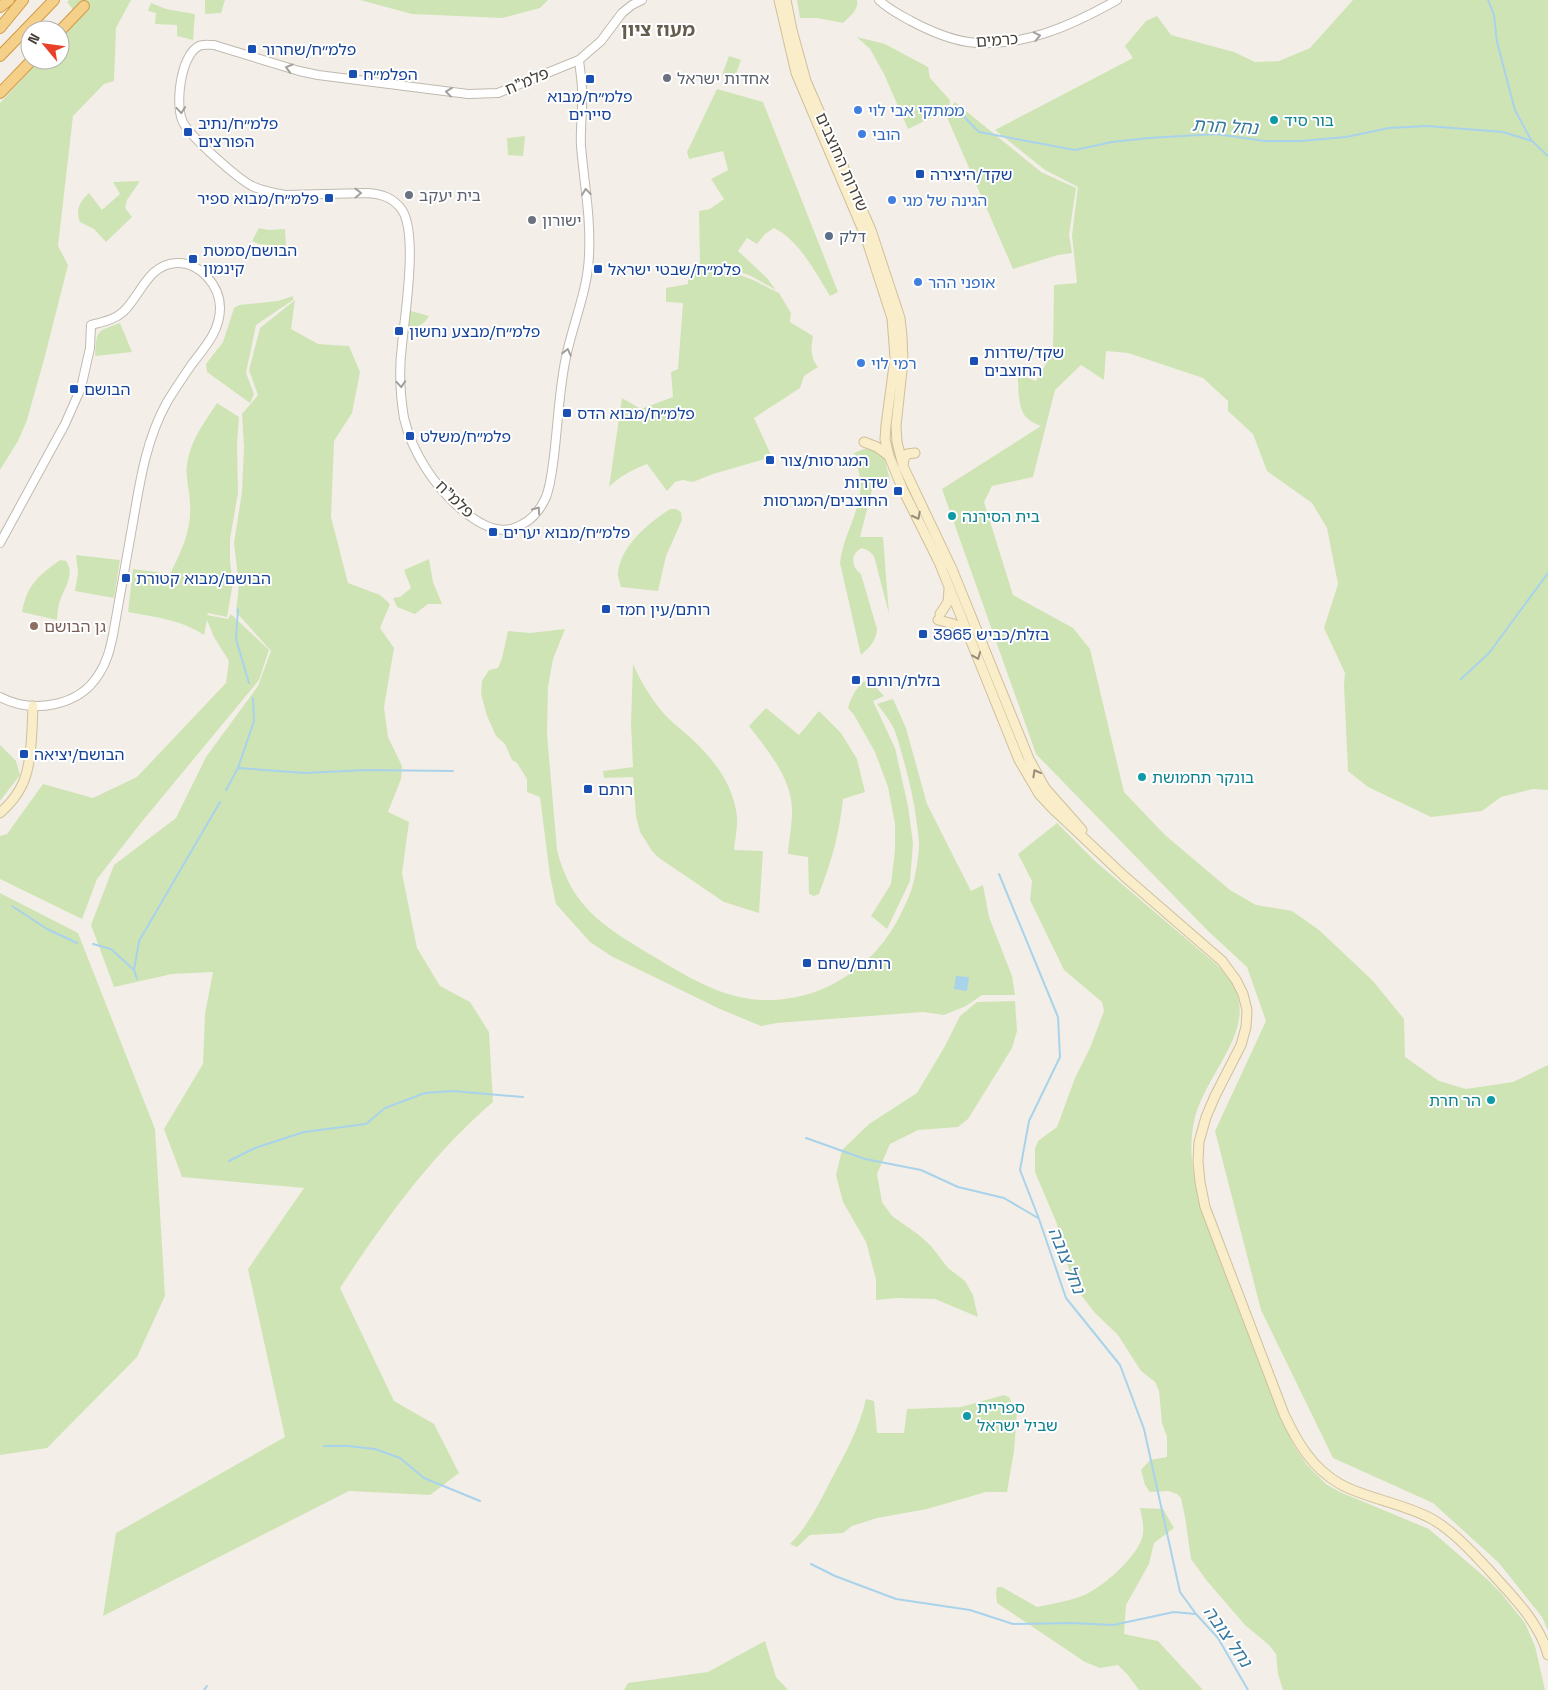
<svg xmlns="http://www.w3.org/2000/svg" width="1548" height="1690" font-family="'Space Grotesk','Noto Sans Hebrew',sans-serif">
	<rect width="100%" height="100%" fill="#f3efe8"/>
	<path fill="#cfe4b4" d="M69,0h62l-15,28 -2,53 -10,3 -31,32 -15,130 10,19 -23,91 -18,64 -9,21 -18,29v-367l40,-43h20v-21l20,-21 -13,-16z
		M205,0h20l-4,13 -16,1z
		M360,0h188l-8,8 -38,10 -90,-4z
		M797,0h60c2,10 -7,16 -14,23l-26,-5h-17z
		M1353,0h195v790l-15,-1 -32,8 -19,14 -51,6 -63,-30 -20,-16 -4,-86 1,-12 -21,-45 14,-44 -11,-56 -15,-25 -45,-32 -14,-37 -25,-23v-10l-25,-23 -75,-25 -22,-2 -2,29 -23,-15 -26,25 -22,87 -41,9 -8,16 29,93 60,33 17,21 34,143 41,43 65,55 26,15 36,6 27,19 54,51 31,38 1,38 34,24 27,8 47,-7 35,-17v566l-6,-14 -43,-54 -66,-60 -100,-45 -72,-148 -46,-179 51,-110 -19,-54 -39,-36 -172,-177 -94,-265 99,-63c-5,-2 -10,-4 -14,-8 -9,-8 -9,-32 -9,-44l18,7 17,-29 1,-67 23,-2 -5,-48 6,-48 -33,-17 -50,-40 138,-72 -8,-12 21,-25 11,-5 14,19 63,17 21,10 24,-1 31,-13z
		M151,3l15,6 29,5 -2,26 -16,-4v-11l-22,-1 1,-11 -8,-2z
		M857,37l28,7 43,23 2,11 20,22 -1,9 -41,20 -24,-55 -14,-25z
		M729,56l12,4 -7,19 -12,-4z
		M717,89l46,13 75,190 -8,4c-15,-24 -30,-55 -56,-68l-9,6 -8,10 -10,-6 -9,13 29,27 9,12 -25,-14 -23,-9 -28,-2 -1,-54 11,-2 14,-10 -13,-20 17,-9 -5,-19 -34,8 -2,-7z
		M955,102l86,70 35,16 -7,47 3,18 -14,2 -45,14 -67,-154z
		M525,136l-2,20 -15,-1 -1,-17z
		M140,181l-13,19 -2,8 7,9 -26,25 -12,-13 -14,-7c-5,-12 0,-21 9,-29l13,17 18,-16 -7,-12z
		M259,228l9,2 17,-1 1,18 -27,-3 -7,-3z
		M700,268l32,4 21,8 26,13 12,20 -1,9 23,14c-2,12 -3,21 5,31l-14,9 -4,12 -46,30 18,39 -59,17 -20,8 -10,-2 -8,2 -8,9 -20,-27c-15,6 -27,12 -38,23l13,-89 19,11 32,-12 -2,-25 7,-3 5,-66 -17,-1v-14l22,-4 1,-15z
		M293,296v4l-37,25 -10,48 8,21 -4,9 -43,-31 -1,-8 17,-22 11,-34 5,-3 39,-4z
		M295,300l-4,29 27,15 31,2 11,26 -8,41 -18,28 -3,76 17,66 32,12 10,9 -10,24 14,20 -10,59 4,30 14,29 -1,13 -13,33 21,10 -7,51 15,75 23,38 30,16 19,30 4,70c-61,52 -109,119 -153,186l54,113 40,23 25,49 -29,22 -81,-4 -246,125 13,-83 169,-96 -37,-168 56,-81 -122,-11 -18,-48 39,-65 2,-50 8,-42 -41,2 -58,13 -23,-62 23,-60 62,-47 30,-61 52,-71 13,-35 -35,-39 3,-27 -5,-42 8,-51 2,-45 -2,-33 16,-19 -9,-25 11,-42z
		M410,311h1l18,5c-5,8 -11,12 -21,12z
		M120,323l12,29 -37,4c2,-26 0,-24 25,-33z
		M217,403l22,14 -2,27 1,49 -8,46v23l3,21 -6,34 -19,-4 -1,2 21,4 3,-5 38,36 -10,30 -119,144 -43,55 -15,40 -82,-40v-43l7,-2 36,-50 50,14 44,-21 89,-94 3,-22 -15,-24 -7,-17 -3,15c-22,-15 -50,-18 -76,-23l5,-43 37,5c11,-22 22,-45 20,-70 0,-13 -5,-26 -3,-39 3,-24 17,-42 30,-62z
		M864,449h7l13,8 6,23 -17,6 -13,51h23l6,77 -15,-58 -5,-5 -7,-3c-12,5 -11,19 -1,26l16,55c-1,12 -7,18 -16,26l-21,-92c2,-21 13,-39 18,-60 5,-17 1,-34 -4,-50z
		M670,509h6l5,3 1,8 -16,36 -8,35 -37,-4c-1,-5 -4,-11 -3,-15 4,-28 31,-49 52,-63z
		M76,555l44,5 -6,38 -39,-7 3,-18z
		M429,559l4,23 9,22h-14l-13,10 -18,-7 -4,-9 7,-1 11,-9 -7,-18z
		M60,560l6,1c10,14 -3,28 -7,43 -1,5 -2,11 -2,16l-35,-8c5,-27 16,-36 38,-52z
		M565,629l-12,30 -5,28 -1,47 10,116c14,55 43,74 89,102 36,21 74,47 117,48 61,2 116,-36 140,-91 4,-8 8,-16 10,-25 3,-11 5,-25 6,-37 0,-7 -1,-15 -2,-22 -3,-26 -9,-50 -16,-74 -2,-7 -4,-15 -7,-22 -4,-9 -11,-17 -17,-25l16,-5 13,29 21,76 44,87 12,-6 6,32 23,59 3,19h-33l-16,11 -22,9 -21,-3 -146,11 -16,3 -41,-17 -109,-53 -21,-14 -34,-38 -6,-28 -10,-79 -13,-5v-13l-10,-16 -5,-3 -7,-16 -9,-8 -9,-20 -6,-22 1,-13 7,-11 9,-2 4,-10 6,-27 22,2z
		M633,664c9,20 20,38 35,54 8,8 18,15 26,23 22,21 39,44 43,75 1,11 -2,23 -3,34l29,1 -4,62 -35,-11 -65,-44 -7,-7 -12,-19 -4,-16 -3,-39 -29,1 -1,-7 30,-4 -2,-44z
		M870,681l14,15 -11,5 22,47 13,58 5,37 -3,38 -23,48 -16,-13 20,-32 4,-34v-26l-7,-37 -13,-35 -21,-37 -6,-7c3,-11 7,-18 15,-26z
		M766,708l33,27 20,-24 22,22 16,26 8,33 -22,7c-4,37 -11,61 -24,95l-5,2 -5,-2 -1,-37 -20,-3c1,-15 4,-29 4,-43 0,-33 -24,-60 -43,-85z
		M0,745l16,16 4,14 -20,26z
		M1057,823l39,39 121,103c58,54 -12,102 -23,157 -10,47 11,93 27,136 11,28 22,57 33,85 9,22 17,45 26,67 5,13 9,27 16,39l11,16 19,19 14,8 89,37 58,50 14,14 24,30 10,23 10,44h-262l-5,-16 -2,-20 -7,-9 -24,-20 -38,-44 -16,-22 -6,-42 -4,-19 -4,-4 -9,-3 -18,1 -5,-7 -4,-15 9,-10 17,-3v-20l-5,-14 -3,-32 -4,-9 -14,-11 -23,-36 -23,-22 -14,-18 -7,-14 -8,-20 -9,-37 -22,-52v-23l3,-8 19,-14 18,-49 15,-30 14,-37 -2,-9 -38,-32 -34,-70 2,-19 -14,-27z
		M0,893l78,40 77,196 10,167 -28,61 -90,91 -47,7z
		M1015,1001l2,30 -5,17 -44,71 -10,8 -40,3 -28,14 -13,30 5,28 10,14 27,19 12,11 17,22 17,13 8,14 5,22 -43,-18 -38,-1 -21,2v-21l-10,-37 -23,-40 -7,-27 6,-25 27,-26 48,-31 28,-47 15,-30 17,-14z
		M1004,1395l5,2 8,16 -3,38 -7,41h-21l-59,17 -50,9 -25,8 -9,7 -33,2 -13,12 -7,-3c18,-18 30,-42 41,-64 15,-28 28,-51 35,-81l8,2 3,32h27l3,-24 54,-2z
		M1140,1508l23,1 11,19 -20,15 -5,21 -23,41 -2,29 34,7 45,49h-64l-12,-16 -9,-9 -18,3 -15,-6 -88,-59 -1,-10 1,-6h5l35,20c15,-3 31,-6 45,-11 19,-7 54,-38 60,-58 3,-9 0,-21 -2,-30z
		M765,1641l11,36 12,13h-164l4,-7 80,-11z"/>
	<path fill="#a9d2eb" d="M956,976l13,1 -2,14 -13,-2z"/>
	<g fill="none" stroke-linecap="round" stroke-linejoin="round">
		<path stroke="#a9d2eb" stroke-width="2" d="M1488,0l6,15 3,27 18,68 16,30
			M935,112l23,-3 10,12 11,11 96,18 37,-8 37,-4 67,-4 49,7h36l45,-4 43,-9 38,-2 76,6 29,9 16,15
			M238,609l-2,30 13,44
			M1461,679l28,-26 59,-80
			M238,768l67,5 61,-3 87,1
			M226,790l12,-22 16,-47 -1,-23
			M999,874l59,143 2,40 -31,64 -9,49 19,49 27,79 54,67 24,64 36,163 16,22 22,24 30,52
			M12,906l35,23 30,14
			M93,944l18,5 23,21
			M137,979l-3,-9 5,-29 81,-139
			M806,1138l59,21 56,11 37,17 46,11 34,20
			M229,1161l26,-13 49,-16 62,-8 19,-16 40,-15 28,-2 70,6
			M324,1446h24l27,3 25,9 24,20 56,23
			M811,1564l24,12 61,23 74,11 43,14 59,-1 41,2 61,-13 21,2
			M204,1690l3,-4"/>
		<defs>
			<path id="tertiary" d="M879,0c9,9 21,15 32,21 17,9 37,18 57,21 53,7 105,-17 149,-42
				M579,60c1,10 3,21 3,31 1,19 -2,37 -1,55 3,36 10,72 8,109 -1,35 -16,68 -23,102 -7,33 -8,66 -12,99 -2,14 -3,28 -8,41 -6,14 -17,26 -32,31 -19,7 -39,-7 -53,-19 -27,-23 -49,-57 -57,-91 -4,-24 -5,-50 -2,-73 3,-31 16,-111 0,-135 -9,-13 -21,-16 -35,-17l-82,2c-11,-2 -22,-4 -33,-9 -15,-8 -59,-47 -68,-62 -10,-15 -4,-69 15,-78 4,-2 10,-1 15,-1l85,26 19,4 150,19 30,-1 81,-33 22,-19 21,-28 10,-8 10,-5
				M0,543l65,-119 16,-36 9,-40 1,-23c11,-3 23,-5 32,-13 18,-17 25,-48 54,-49 23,-1 43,23 43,45 0,23 -15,39 -28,56 -9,13 -17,25 -25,38 -21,38 -27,79 -34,120 -7,38 -13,75 -20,113 -3,14 -6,27 -14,39 -20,33 -67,40 -99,23"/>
			<path id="secondary" d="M779,0l17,73 69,162 27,83 3,40 -9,67 -1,14 4,17 14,34 36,72 80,198 20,34 13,14 72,68 98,85 14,19 7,14 4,16 -1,17 -5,18 -26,51 -9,21 -7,25 -1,20 2,20 5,25 79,207c13,28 28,54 56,70 27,15 63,19 92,35 21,12 39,32 56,50 23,26 51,52 60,86
				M786,0l6,30 14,51 65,149 29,88 2,18 1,25 -7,65 1,16 6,24 49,103 77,190 16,29 37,42
				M864,442l13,5 12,9
				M903,466l1,-7 3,-5 8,-1
				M940,614l8,-12 1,-13
				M938,620l16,4 14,9
				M0,813c9,-8 17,-17 22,-28 10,-19 10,-57 11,-79"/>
			<path id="trunk" d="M0,7l9,-7
				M0,28l23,-28
				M60,31l24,-25
				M0,56l54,-56
				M0,93l32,-33"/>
		</defs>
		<use href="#tertiary" stroke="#c0b9ae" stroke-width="10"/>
		<use href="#secondary" stroke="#cfc09b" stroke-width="11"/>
		<use href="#trunk" stroke="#d19944" stroke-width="12"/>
		<use href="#tertiary" stroke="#fff" stroke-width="8"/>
		<use href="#secondary" stroke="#faedca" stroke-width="9"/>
		<use href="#trunk" stroke="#f4d088" stroke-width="10"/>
	</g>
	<defs><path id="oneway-chevron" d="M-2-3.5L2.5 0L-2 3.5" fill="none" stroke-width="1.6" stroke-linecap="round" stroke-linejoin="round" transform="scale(1.25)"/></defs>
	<g stroke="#a29f9b">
		<use href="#oneway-chevron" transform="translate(1037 36) rotate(-13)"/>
		<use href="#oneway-chevron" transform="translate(289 68) rotate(-164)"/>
		<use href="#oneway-chevron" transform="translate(449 92) rotate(-173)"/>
		<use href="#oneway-chevron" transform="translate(181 110) rotate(85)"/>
		<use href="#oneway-chevron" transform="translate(586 192) rotate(-97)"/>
		<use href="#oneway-chevron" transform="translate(358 193) rotate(-1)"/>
		<use href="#oneway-chevron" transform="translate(567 352) rotate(-76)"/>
		<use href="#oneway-chevron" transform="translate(401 384) rotate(86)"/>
		<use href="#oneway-chevron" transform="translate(537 510) rotate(-55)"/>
	</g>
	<g stroke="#968d79">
		<use href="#oneway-chevron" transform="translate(917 516) rotate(63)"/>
		<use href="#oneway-chevron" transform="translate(977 656) rotate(68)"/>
		<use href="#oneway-chevron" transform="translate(1036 773) rotate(-119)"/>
	</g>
	<g fill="#1a4fb4" stroke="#fff" stroke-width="2">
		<rect x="247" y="44" width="10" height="10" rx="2.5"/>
		<rect x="348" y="69" width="10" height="10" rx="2.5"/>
		<rect x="585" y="74" width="10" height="10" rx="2.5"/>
		<rect x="183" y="127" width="10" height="10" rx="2.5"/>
		<rect x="915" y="169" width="10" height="10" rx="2.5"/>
		<rect x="324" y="193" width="10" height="10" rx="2.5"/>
		<rect x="188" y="254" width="10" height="10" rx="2.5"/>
		<rect x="593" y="264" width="10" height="10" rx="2.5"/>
		<rect x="394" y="326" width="10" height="10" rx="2.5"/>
		<rect x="969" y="356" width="10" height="10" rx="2.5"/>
		<rect x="69" y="384" width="10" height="10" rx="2.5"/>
		<rect x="562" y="408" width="10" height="10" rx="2.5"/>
		<rect x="405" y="431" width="10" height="10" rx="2.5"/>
		<rect x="765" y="455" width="10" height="10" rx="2.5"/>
		<rect x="893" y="486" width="10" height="10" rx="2.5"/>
		<rect x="488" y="527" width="10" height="10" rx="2.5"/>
		<rect x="121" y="573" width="10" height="10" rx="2.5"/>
		<rect x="601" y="604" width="10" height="10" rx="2.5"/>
		<rect x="918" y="629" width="10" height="10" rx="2.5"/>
		<rect x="851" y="675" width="10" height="10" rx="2.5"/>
		<rect x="19" y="749" width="10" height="10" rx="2.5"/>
		<rect x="583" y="784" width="10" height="10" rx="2.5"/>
		<rect x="802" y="958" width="10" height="10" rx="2.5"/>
	</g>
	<g fill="#6b7280" stroke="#fff" stroke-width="2">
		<circle cx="667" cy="78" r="5"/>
		<circle cx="409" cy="195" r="5"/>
		<circle cx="532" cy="220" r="5"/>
	</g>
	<g fill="#3f7fe0" stroke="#fff" stroke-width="2">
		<circle cx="858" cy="110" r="5"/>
		<circle cx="862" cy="134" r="5"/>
		<circle cx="892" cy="200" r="5"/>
		<circle cx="918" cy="282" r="5"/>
		<circle cx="861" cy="363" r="5"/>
	</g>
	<g fill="#0f9aa8" stroke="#fff" stroke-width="2">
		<circle cx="1274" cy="120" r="5"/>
		<circle cx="952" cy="516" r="5"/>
		<circle cx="1142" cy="777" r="5"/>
		<circle cx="1491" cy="1100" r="5"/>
		<circle cx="967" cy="1416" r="5"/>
	</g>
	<circle fill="#5c6f8a" stroke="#fff" stroke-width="2" cx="829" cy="236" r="5"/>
	<circle fill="#8d6e63" stroke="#fff" stroke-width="2" cx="34" cy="626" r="5"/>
	<g text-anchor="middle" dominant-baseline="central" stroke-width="4" stroke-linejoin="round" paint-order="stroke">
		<g font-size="16" fill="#453f37" stroke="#fff">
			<text transform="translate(997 40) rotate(-4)">כרמים</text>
			<text transform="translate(527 81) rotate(-23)">פלמ"ח</text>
			<text transform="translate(842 162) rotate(66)">שדרות החוצבים</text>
			<text transform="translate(455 499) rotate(44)">פלמ"ח</text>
		</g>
		<g font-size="16" fill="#164399" stroke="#fff" text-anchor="start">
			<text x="262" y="49">פלמ״ח/שחרור</text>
			<text x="363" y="74">הפלמ״ח</text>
			<text x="590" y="96" text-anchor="middle">פלמ״ח/מבוא<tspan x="590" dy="18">סיירים</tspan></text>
			<text x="198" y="123">פלמ״ח/נתיב<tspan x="198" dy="18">הפורצים</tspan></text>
			<text x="930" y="174">שקד/היצירה</text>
			<text x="319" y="198" text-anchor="end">פלמ״ח/מבוא ספיר</text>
			<text x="203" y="250">הבושם/סמטת<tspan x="203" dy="18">קינמון</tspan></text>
			<text x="608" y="269">פלמ״ח/שבטי ישראל</text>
			<text x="409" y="331">פלמ״ח/מבצע נחשון</text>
			<text x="984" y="352">שקד/שדרות<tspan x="984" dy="18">החוצבים</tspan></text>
			<text x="84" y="389">הבושם</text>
			<text x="577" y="413">פלמ״ח/מבוא הדס</text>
			<text x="420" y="436">פלמ״ח/משלט</text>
			<text x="780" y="460">המגרסות/צור</text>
			<text x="888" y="482" text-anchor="end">שדרות<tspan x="888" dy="18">החוצבים/המגרסות</tspan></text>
			<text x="503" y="532">פלמ״ח/מבוא יערים</text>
			<text x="136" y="578">הבושם/מבוא קטורת</text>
			<text x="616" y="609">רותם/עין חמד</text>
			<text x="933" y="634">בזלת/כביש 3965</text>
			<text x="866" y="680">בזלת/רותם</text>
			<text x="34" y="754">הבושם/יציאה</text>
			<text x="598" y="789">רותם</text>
			<text x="817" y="963">רותם/שחם</text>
		</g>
		<g font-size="16" fill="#5b616d" stroke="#fff" text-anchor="start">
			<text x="677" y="78">אחדות ישראל</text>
			<text x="419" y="195">בית יעקב</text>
			<text x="542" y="220">ישורון</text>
		</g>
		<g font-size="16" fill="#366cbe" stroke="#fff" text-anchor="start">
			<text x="868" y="110">ממתקי אבי לוי</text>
			<text x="872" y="134">הובי</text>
			<text x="902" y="200">הגינה של מגי</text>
			<text x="928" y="282">אופני ההר</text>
			<text x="871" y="363">רמי לוי</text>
		</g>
		<g font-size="16" fill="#0d838f" stroke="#fff" text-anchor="start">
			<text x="1284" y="120">בור סיד</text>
			<text x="962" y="516">בית הסירנה</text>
			<text x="1152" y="777">בונקר תחמושת</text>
			<text x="1481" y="1100" text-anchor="end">הר חרת</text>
			<text x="977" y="1407">ספריית<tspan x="977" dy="18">שביל ישראל</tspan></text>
		</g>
		<g font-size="16" fill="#4e5e75" stroke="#fff" text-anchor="start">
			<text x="839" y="236">דלק</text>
		</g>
		<g font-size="16" fill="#785e54" stroke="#fff" text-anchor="start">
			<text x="44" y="626">גן הבושם</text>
		</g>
		<g font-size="18" font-style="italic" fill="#3778a1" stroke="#fff">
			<text transform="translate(1225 126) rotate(3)">נחל חרת</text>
			<text transform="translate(1067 1260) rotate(68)">נחל צובה</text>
			<text transform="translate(1228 1636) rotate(55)">נחל צובה</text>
		</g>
		<g font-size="19" font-weight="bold" fill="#675d4f" stroke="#fff">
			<text x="658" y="29">מעוז ציון</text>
		</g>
	</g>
	<g transform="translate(45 45) rotate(299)"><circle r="24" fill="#ffffff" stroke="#b5b2af"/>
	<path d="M0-4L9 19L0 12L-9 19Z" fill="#e94029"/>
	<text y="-8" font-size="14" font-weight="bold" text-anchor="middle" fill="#453f37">N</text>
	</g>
</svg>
